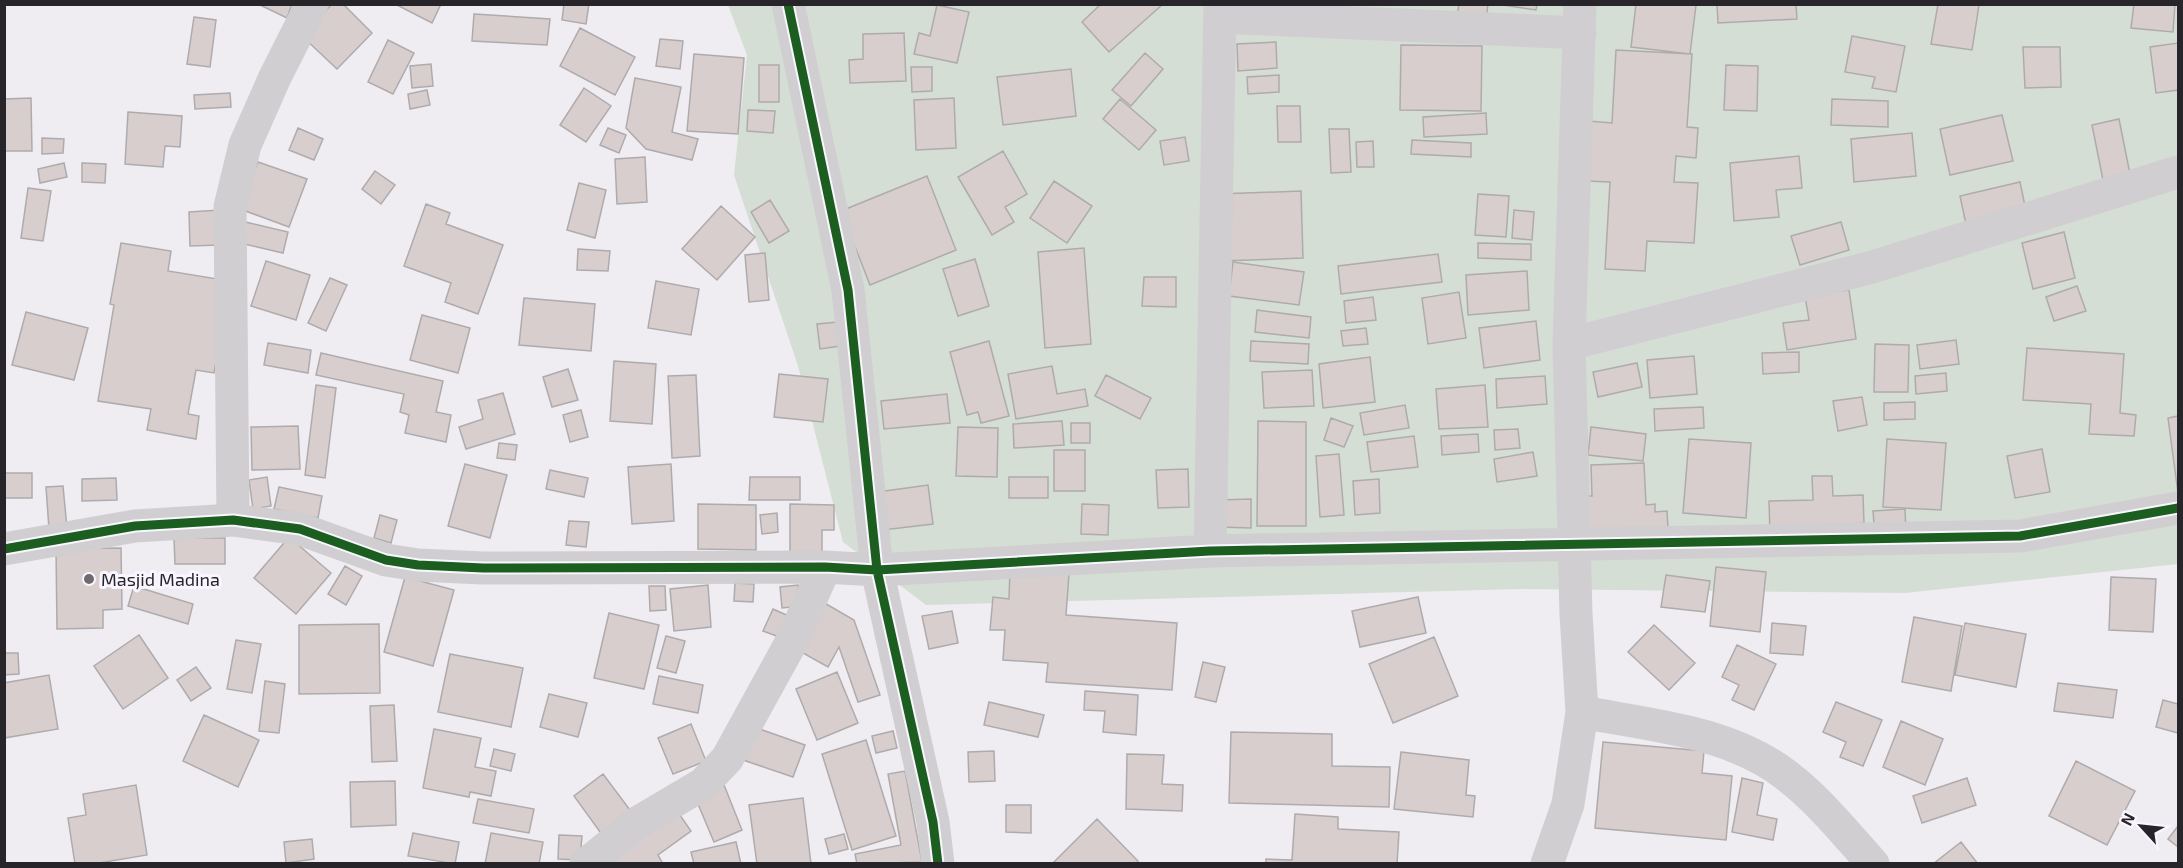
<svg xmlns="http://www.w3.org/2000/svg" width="2183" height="868" font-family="'Exo 2',sans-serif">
	<rect width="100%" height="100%" fill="#efecf2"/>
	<path fill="#d4ded4" d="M728,5h1450v559l-273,29 -387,-4 -592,16 -83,-63 -45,-176 -64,-191 13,-120z"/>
	<path fill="#d7cecd" stroke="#afabad" stroke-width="1.5" d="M258,4h34l-5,14z
		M332,4h11l29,29 -35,36 -35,-33z
		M395,4h46l-9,19z
		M564,4h25l-3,20 -24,-4z
		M1101,4h61v1l-53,47 -27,-30z
		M1459,4h29l-2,16 -29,-3z
		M1496,4h41l-1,6z
		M1636,4l60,1 -6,49 -59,-7z
		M1717,4h79l1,15 -79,4z
		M1938,4l41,1 -7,45 -41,-6z
		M2134,4h41l-2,28 -42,-4z
		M937,5l32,7 -12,51 -43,-9 5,-21 11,3z
		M474,14l76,5 -3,26 -75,-4z
		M194,17l22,3 -6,47 -23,-3z
		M580,28l55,29 -20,38 -55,-29z
		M904,33l2,48 -56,2 -1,-23 14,-1v-25z
		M1852,36l53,10 -9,46 -24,-4 3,-11 -30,-5z
		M660,39l23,2 -3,28 -24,-3z
		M388,40l26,13 -21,41 -25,-12z
		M1276,42l1,26 -39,3 -1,-27z
		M2178,43v47l-22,3 -6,-46z
		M1401,45l81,1 -1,65 -81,-1z
		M2023,47h37l1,40 -36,1z
		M1616,50l76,4 -5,73 11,1 -2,30 -20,-2 -2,26 24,1 -4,60 -47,-2 -2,30 -40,-2 5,-87 -25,-1 4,-60 23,2z
		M1145,53l18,16 -32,37 -19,-16z
		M694,54l50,4 -6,76 -51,-3z
		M431,64l2,22 -21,2 -2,-22z
		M759,65h20v37h-20z
		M1726,65l32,1 -1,45 -33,-1z
		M911,67h21v24l-20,1z
		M1071,69l5,47 -73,9 -6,-48z
		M1279,75v17l-31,2 -1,-17z
		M635,78l46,9 -9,45 26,7 -6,21 -46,-11 -20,-21z
		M584,88l27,18 -25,36 -26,-17z
		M427,90l3,15 -20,4 -2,-15z
		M230,93l1,14 -36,2 -1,-14z
		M31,98l1,53h-28v-52z
		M954,98l2,50 -40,2 -2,-50z
		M1120,99l36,31 -17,20 -36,-31z
		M1832,99l56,2v26l-57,-2z
		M1277,106h23l1,36h-23z
		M748,110l27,1 -2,22 -26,-2z
		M128,112l54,4 -2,31 -15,-1 -2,21 -38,-3z
		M1486,113l1,21 -63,3 -1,-20z
		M2002,115l11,46 -63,14 -10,-46z
		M2119,119l12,60 -27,6 -12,-60z
		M298,128l25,11 -9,21 -25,-10z
		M608,128l18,7 -7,18 -19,-8z
		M1329,129h20l2,43 -20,1z
		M1912,133l4,43 -62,6 -3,-43z
		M1185,137l4,24 -25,4 -4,-24z
		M42,138l22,1 -1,14 -21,1z
		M1412,140l59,3v14l-60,-3z
		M1373,141l1,26h-17l-1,-25z
		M1003,151l24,43 -22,13 9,15 -22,13 -34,-58z
		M1799,156l3,32 -26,2 3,27 -45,4 -4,-58z
		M645,157l2,45 -30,2 -2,-45z
		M258,162l49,17 -18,48 -49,-18z
		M64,163l3,14 -27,6 -2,-14z
		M82,163l24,1 -1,19 -23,-1z
		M375,171l20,14 -14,19 -19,-15z
		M927,176l29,74 -86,35 -29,-74z
		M1054,181l38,25 -25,37 -37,-25z
		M2020,182l7,34 -60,13 -7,-33z
		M579,183l27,7 -11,48 -28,-8z
		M28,188l23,3 -8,50 -22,-3z
		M1301,191l2,67 -82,3 -2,-67z
		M1478,194l31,2 -3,41 -31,-2z
		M770,200l19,31 -20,12 -18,-31z
		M426,204l24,9 -4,11 57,21 -25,69 -33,-12 6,-19 -47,-17z
		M721,206l34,31 -38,43 -35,-31z
		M220,210l1,35 -31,1 -1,-34z
		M1514,210l20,2 -2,28 -20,-2z
		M241,221l47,11 -5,21 -47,-11z
		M1841,222l8,28 -49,15 -9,-29z
		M2064,232l11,46 -42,11 -11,-46z
		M121,243l50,8 -3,20 62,10 -16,92 -18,-3 -8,44 11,2 -3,23 -49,-9 4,-21 -53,-8 16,-96 -4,-1z
		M1478,243l53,1v16l-53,-2z
		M1084,248l7,96 -46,4 -7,-96z
		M578,249l32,2 -2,20 -31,-1z
		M765,253l4,47 -20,2 -4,-47z
		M1438,254l4,28 -101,12 -3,-28z
		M975,259l14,47 -31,10 -15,-47z
		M266,261l44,14 -14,45 -45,-14z
		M1233,262l71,10 -5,33 -70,-9z
		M1527,271l2,39 -61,5 -2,-40z
		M1144,277h32v30l-34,-1z
		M330,278l17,7 -21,46 -18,-8z
		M656,281l43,8 -8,46 -43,-7z
		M2077,286l9,25 -32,10 -8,-24z
		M1849,290l7,49 -69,11 -4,-27 26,-3 -4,-24z
		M1459,292l7,46 -38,6 -6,-46z
		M1373,297l3,23 -30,3 -2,-22z
		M524,298l71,6 -4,47 -72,-6z
		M1257,310l54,7 -2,21 -54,-6z
		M26,312l62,16 -14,52 -62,-15z
		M422,315l48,13 -12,45 -48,-13z
		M1536,321l4,39 -56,8 -5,-40z
		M838,322l2,24 -20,3 -3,-25z
		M1366,328l2,16 -25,2 -2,-15z
		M1956,340l3,24 -39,5 -3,-24z
		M989,341l20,75 -28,7 -3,-11 -11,3 -17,-63z
		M1251,341l58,3 -1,20 -58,-3z
		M268,343l43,7 -3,23 -44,-8z
		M1875,344l34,1 -1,47h-34z
		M2027,348l97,6 -4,59 16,2 -2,21 -45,-2 2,-30 -68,-4z
		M1799,352v20l-36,2 -1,-21z
		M321,353l122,28 -7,31 15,3 -5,27 -41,-9 4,-18 -9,-3 4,-18 -88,-19z
		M1694,356l3,38 -47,4 -3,-38z
		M1370,357l5,45 -52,6 -4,-44z
		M614,361l42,3 -4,60 -42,-3z
		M1637,363l5,24 -44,10 -5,-25z
		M1052,366l5,28 28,-5 3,17 -72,13 -8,-45z
		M568,369l10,31 -26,7 -9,-30z
		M1312,370l2,36 -50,2 -2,-36z
		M1946,373l1,18 -31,3 -1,-18z
		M779,374l49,5 -5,43 -49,-5z
		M696,375l4,81 -28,2 -4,-82z
		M1106,375l45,23 -11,21 -45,-23z
		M1545,376l2,28 -50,4 -1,-29z
		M316,385l20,3 -11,90 -20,-3z
		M1485,385l3,42 -49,2 -3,-40z
		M503,393l12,41 -49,15 -7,-22 24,-8 -5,-19z
		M947,394l3,29 -66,6 -3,-28z
		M1862,397l5,28 -29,6 -5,-30z
		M1915,402v17l-31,1v-17z
		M1405,405l4,23 -45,7 -4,-22z
		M1703,407l1,21 -49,3 -1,-22z
		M581,410l7,27 -18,5 -7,-27z
		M2178,416v77l-10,-75z
		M1331,418l22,8 -9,21 -20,-7z
		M1062,421l2,24 -50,3 -1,-24z
		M1258,421l48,1v104h-49z
		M1071,423h19v20h-19z
		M298,426l2,43 -48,1 -1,-43z
		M958,427l40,1 -1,49 -41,-1z
		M1591,427l55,7 -3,27 -55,-6z
		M1518,429l2,19 -25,2 -1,-20z
		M1478,434l1,18 -37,3 -1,-19z
		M1414,436l4,31 -47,5 -4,-30z
		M1689,439l62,4 -5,75 -63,-5z
		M1887,439l59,4 -5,67 -58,-3z
		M499,443l18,2 -2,15 -18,-2z
		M2042,449l8,43 -35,6 -8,-42z
		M1054,450h31v41h-31z
		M1533,452l4,24 -40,6 -3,-23z
		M1339,454l5,61 -24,2 -4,-61z
		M1644,463l2,42 9,-1v8l12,-1 1,18 -91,5 -2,-38h17l-1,-31z
		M465,464l42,11 -17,63 -42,-12z
		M671,464l3,57 -42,3 -4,-57z
		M1188,469l1,38 -31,1 -2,-38z
		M550,470l38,8 -4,19 -38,-8z
		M4,473h28v25h-28z
		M1812,476h20l1,20 30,-1 1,28 -94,12 -1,-34 44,-1z
		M267,477l4,29 -18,3 -4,-29z
		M750,477h50v23h-51z
		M1009,477h39v21h-39z
		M116,478l1,22 -35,1v-22z
		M1379,479l1,34 -25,2 -2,-34z
		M928,485l5,39 -50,6 -5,-38z
		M63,486l4,42 -18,1 -3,-42z
		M279,487l43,9 -4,22 -44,-9z
		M1251,499v29l-33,-1 -1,-27z
		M698,504l58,1v45l-58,-1z
		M790,504l44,1v25h-12v24l-32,-1z
		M1082,504l27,1 -1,30 -27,-1z
		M1905,509l1,25 -31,2 -2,-25z
		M777,513l1,19 -16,2 -2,-19z
		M380,515l17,5 -6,23 -17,-5z
		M569,521l20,1 -3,25 -20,-2z
		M289,537l42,36 -35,41 -42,-36z
		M174,538h51v26h-50z
		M121,548l1,61 -19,1v18l-46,1 -1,-80z
		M345,566l17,10 -16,29 -18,-11z
		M1716,567l50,5 -6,60 -50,-6z
		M1010,569l59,5 -3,41 111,8 -5,67 -126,-8 2,-19 -45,-3 2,-30h-15l3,-33 16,2z
		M1666,575l44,6 -5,31 -44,-5z
		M405,577l49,13 -21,76 -49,-14z
		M2111,577l45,2 -3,53 -44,-2z
		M735,583l19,1 -1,18 -19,-1z
		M708,585l3,42 -37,4 -4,-42z
		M798,585l2,21 -18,2 -2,-21z
		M134,586l59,18 -5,20 -60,-18z
		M649,586h16l1,24 -16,1z
		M1418,597l8,36 -66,14 -8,-36z
		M821,601l33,19 26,75 -22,7 -19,-55 -11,20 -34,-19z
		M773,609l18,8 -9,21 -19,-7z
		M952,611l6,32 -29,6 -7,-33z
		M609,613l50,12 -15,64 -50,-11z
		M1914,617l48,9 -11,65 -49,-9z
		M1772,623l34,3 -3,29 -33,-2z
		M1965,623l61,11 -10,53 -61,-12z
		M379,624l1,69 -81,1v-69z
		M1654,625l41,38 -26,27 -41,-38z
		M139,635l29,43 -45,31 -29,-43z
		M666,636l19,5 -9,32 -19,-5z
		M1434,637l24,59 -65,27 -24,-59z
		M236,640l25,4 -9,49 -25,-4z
		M1737,645l39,19 -22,46 -22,-10 7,-15 -17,-8z
		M4,653h14l1,21 -15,1z
		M450,654l73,14 -12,59 -73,-15z
		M1203,662l22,5 -9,35 -21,-5z
		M196,667l15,21 -20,13 -14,-21z
		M837,672l21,51 -41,17 -21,-51z
		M49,675l9,54 -54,9v-55z
		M659,676l44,9 -5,28 -45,-9z
		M265,681l20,3 -6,49 -20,-2z
		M2058,683l59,7 -4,28 -59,-7z
		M1085,691l53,4 -2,40 -33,-3 2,-21 -21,-1z
		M549,694l38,9 -9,34 -38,-10z
		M2163,700l15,4v29l-22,-6z
		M989,702l55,13 -6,22 -54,-12z
		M1836,702l46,18 -19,46 -23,-9 6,-15 -23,-10z
		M394,705l3,56 -25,1 -2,-56z
		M204,715l55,25 -21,47 -55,-26z
		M1901,721l42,18 -18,46 -42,-18z
		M691,724l15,37 -33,13 -15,-36z
		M751,726l54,19 -12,32 -53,-18z
		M434,729l47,9 -6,29 21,4 -5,25 -21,-4 -1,5 -46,-9z
		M893,731l4,17 -21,5 -4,-17z
		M1231,732l101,2v32l58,1 -1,40 -160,-4z
		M866,740l30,96 -44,14 -30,-96z
		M1603,742l101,9 -2,22 30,3 -6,64 -131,-12z
		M494,749l21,5 -4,17 -21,-5z
		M994,751l1,30 -26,1 -1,-30z
		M1401,752l68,8 -3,35 9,1 -2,21 -79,-8z
		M1127,754l37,1 -2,29 21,1 -1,26 -56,-2z
		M2076,761l59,30 -28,54 -58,-29z
		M905,771l17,91 -65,2 -2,-10 46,-9 -13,-71z
		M603,774l30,40 -30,22 -29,-40z
		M1742,778l21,5 -6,32 20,4 -4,21 -41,-8z
		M1967,778l9,27 -54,18 -9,-27z
		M395,781l1,44 -45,2 -1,-45z
		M136,785l11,70 -54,9h-18l-7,-46 18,-3 -3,-21z
		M724,785l18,45 -28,12 -19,-45z
		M803,798l8,66h-54l-8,-59z
		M478,799l56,10 -5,24 -56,-10z
		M1006,805h25v28l-25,-1z
		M675,808l16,23 -33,24 5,9h-49l-5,-8z
		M1295,814l43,3v12l61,3 -2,32h-131v-5l26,1z
		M1097,819l41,42 -2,3h-84z
		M2178,826v21l-10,-8z
		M413,833l46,9 -4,22 -47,-8z
		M491,833l52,9 -4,22h-54z
		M844,834l4,15 -19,5 -4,-15z
		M559,835l23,1 -2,24 -22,-1z
		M312,839l2,20 -28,4 -2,-21z
		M736,842l5,22h-47l-3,-12z
		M1961,842l17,22h-45z"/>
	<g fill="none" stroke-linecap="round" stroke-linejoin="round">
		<path stroke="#d0ced0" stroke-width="33" d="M788,4l60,286 29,280 56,252 5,42
			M1220,17l360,16
			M1569,344l300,-76 309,-96
			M233,520l-3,-313 15,-62 30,-68 37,-73
			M4,549l131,-23 98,-6 67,9 86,31 32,5 65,3 342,-1 52,3 333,-19 810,-15 158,-28
			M1210,551l10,-547
			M1582,712c67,13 148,19 204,63 33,25 59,58 87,89
			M586,864l51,-41 66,-39 24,-25 66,-120 32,-72
			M1547,864l21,-60 14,-92 -6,-98 -7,-270 11,-340"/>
		<defs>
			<path id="cycleway" d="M788,4l60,286 29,280 56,252 5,42
				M4,549l131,-23 98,-6 67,9 86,31 32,5 65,3 342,-1 52,3 333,-19 810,-15 158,-28"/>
		</defs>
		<use href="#cycleway" stroke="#faf6ff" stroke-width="13"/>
		<use href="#cycleway" stroke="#1b5e20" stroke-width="9"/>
	</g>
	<circle fill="#6d6a70" stroke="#faf6ff" stroke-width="2" cx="89" cy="579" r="6"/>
	<g text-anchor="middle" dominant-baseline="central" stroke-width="6" stroke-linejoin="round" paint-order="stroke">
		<g font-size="18" fill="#27242a" stroke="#faf6ff" text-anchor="start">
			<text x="101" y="579">Masjid Madina</text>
		</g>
	</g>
	<rect width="2183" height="868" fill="none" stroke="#27242a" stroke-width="12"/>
	<g transform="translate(2141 826) rotate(297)" stroke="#faf6ff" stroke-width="4.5" paint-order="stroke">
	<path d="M0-4.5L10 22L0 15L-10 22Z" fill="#27242a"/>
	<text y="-9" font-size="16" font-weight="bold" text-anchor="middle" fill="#27242a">N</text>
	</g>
</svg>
